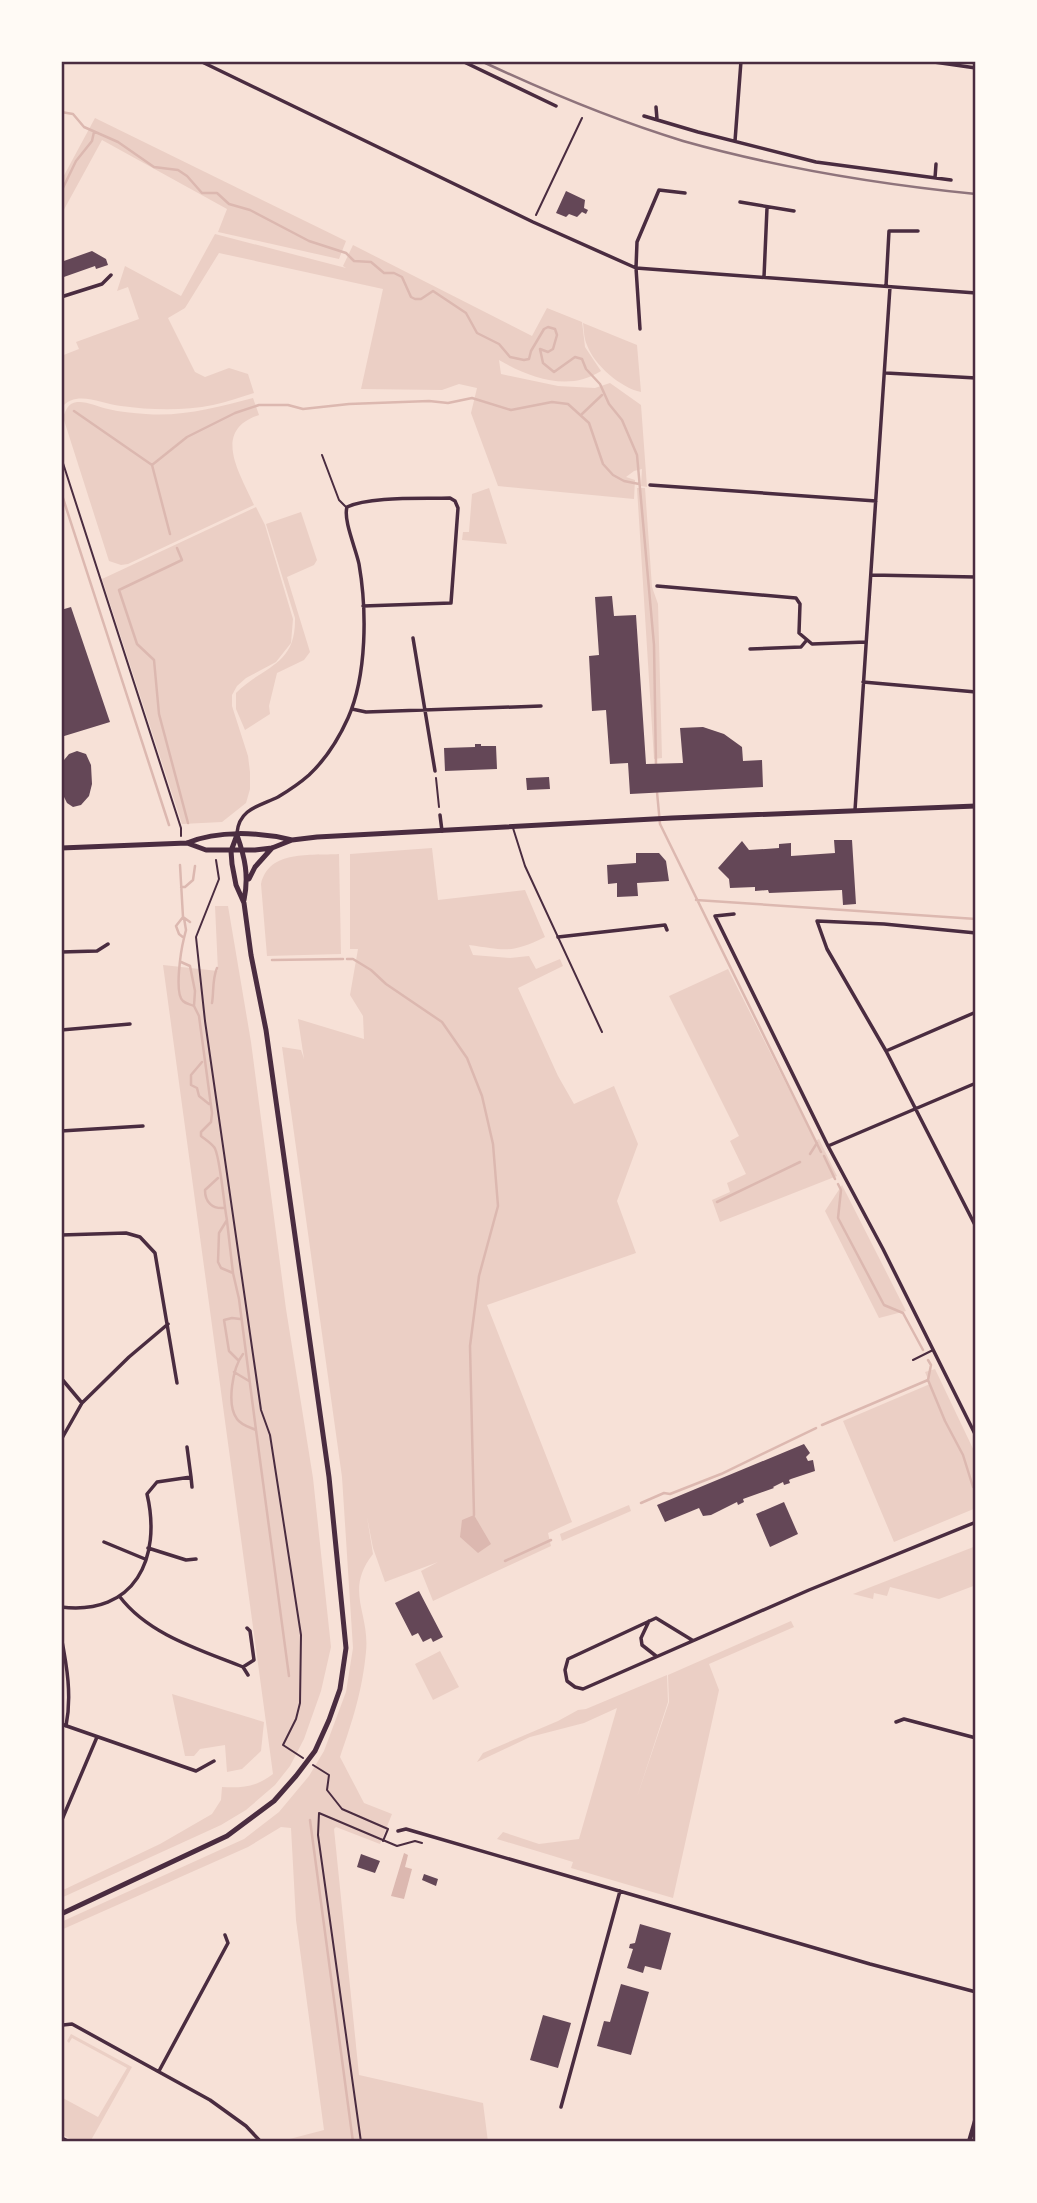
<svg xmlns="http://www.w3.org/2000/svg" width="1037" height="2203" font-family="Roboto,sans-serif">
	<rect width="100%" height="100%" fill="#f7e1d7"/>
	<path fill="#ebcfc5" d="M95,118l251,123 -7,18 -121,-27 9,-23 -125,-69 -41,75v-34z
		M215,234l131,34 -3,-2 10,-21 179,91 15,-28 35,14 3,25 16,24c-32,21 -71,7 -102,-11l2,14 57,12 37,2 15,-5 31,22 6,82 -6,-1 1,-17 -8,2 -8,6 9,3 -1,19 -136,-13 -27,-73 6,-25 -18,-4 -17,6 -81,-1 22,-100 -164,-36 -34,55 -17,10 27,54 10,5 24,-9 19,6 6,19c-14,4 -27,9 -41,12 -29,6 -63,5 -92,1 -21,-2 -44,-17 -60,2v-52l18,-7 -3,-7 63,-23 -11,-32 -11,4 8,-25 56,30z
		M583,323l54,22 4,47c-20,-4 -47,-27 -54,-47 -3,-6 -3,-15 -4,-22z
		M253,398l6,17c-48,16 -19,58 -5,90l-126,59 -7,1 -12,-4 -46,-144c3,-7 5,-14 14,-15 9,-1 22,5 31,7 12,3 25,4 38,5 36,3 72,-7 107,-16z
		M489,488l18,56 -45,-4 1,-8h6l3,-38z
		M637,488h8l7,99 6,17 4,154 -8,1z
		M256,507l9,18 28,94 -2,24 -15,19 -30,16 -9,8 -5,9v11l16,50 2,16v17l-4,14 -24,19 -40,2 -80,-245z
		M301,512l16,48 -3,5 -27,12 23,75 -6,8 -27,13 -8,33 1,8 -25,16 -9,-21v-16c28,-28 60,-27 59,-75l-29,-94z
		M432,848l6,52 87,-10 20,47c-35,17 -39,13 -76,8l4,10 37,3 19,-2 7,13 24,-10 3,7 -45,22 40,88 16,28 40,-18 24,58 -21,57 19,52 -149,52 85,217 -24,11 3,13 -118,55 -12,-30 17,-9 -53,20 -12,-34 -6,-31 6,37c-29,37 -3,58 -7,98 -4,40 -13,67 -26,105l24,46 28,11 -12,30 -44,-17 -2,2 25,246 124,28 5,39h-210l46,-12 -28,-210 -5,-92 -10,-1 -33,20 -187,83v-8l183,-83 35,-27 30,-36 15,-25 22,-59 7,-44 -11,-171 -60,-430 19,3 3,9 -6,-40 66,20 -1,-23 -13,-21 8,-46h-8v-95z
		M339,854l2,100 -74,2 -6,-72c8,-35 50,-28 78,-30z
		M215,906h13l23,136 35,267 27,169 18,169 -10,44 -17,48 -14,27 -15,19 -29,25 -25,15 -160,73v-7l99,-47 52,-30 9,-14 1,-13c21,1 34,0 51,-13l-110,-809 55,6z
		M728,969l87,172 4,-2 18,37 -117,46 -8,-22 18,-8 -3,-9 19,-9 -16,-33 9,-5 -70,-140z
		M842,1185l64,126 -27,7 -54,-107z
		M935,1369l41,86v53l-82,34 -51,-121 87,-37 -5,-12z
		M629,1505l2,6 -69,30 -2,-7z
		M976,1546v39l-37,14 -49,-12 -3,9 -13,-3 -1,6 -20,-5z
		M791,1621l3,6 -85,37 10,26 -46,208 -102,-30 2,-6 -76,-23 6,-7 36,12 40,-5 38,-131 -33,15 -54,14 -53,25 6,-9 75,-32 20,-11 8,-1 81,-34 1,27 -31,95 32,-95 -1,-27z
		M440,1651l19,36 -26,13 -18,-36z
		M172,1694l92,28 -3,29 -19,18 -15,3 -2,-27 -25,4 -6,7h-9z
		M71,2034l61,33 -42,75h-14l-15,-8v-37l37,20 29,-49 -55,-30 -3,5 -2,-2z"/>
	<path fill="#dcb8b0" d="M474,1515l17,29 -13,9 -18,-16 2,-17z
		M404,1853l4,2 -3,12 7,2 -8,30 -13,-3z"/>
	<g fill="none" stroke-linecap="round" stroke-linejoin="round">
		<path stroke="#dcb8b0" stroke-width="2.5" d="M61,112l12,2 11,13 34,15 36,25 24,3 9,6 15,17h15l12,11 21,6 59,31 37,12 8,8 17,1 13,11h10l8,4 9,20 4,2h6l12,-8 33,22 11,20 22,11 11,13 14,3 5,-1 2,-8 13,-22 4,-2 7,2 2,6 -4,14 -5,3 -8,-3 3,14 11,9 21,-15 7,2 4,10 14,15 9,20 13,16 15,35 17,190 2,120
			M61,192l15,-31 16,-20 2,-9
			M74,411l78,54 18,69
			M582,414l20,-19
			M152,465l35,-28 48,-24 24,-8h29l15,4 46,-5 80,-3 19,2 24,-5 39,12 41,-8 16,2 21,19 14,41 10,11 11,6 15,3
			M61,492l108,333
			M177,548l5,12 -63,30 18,54 17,16 5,54 29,109
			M657,792l3,32 161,328
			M180,865l3,52 -7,9 3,8 5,4c-3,12 -10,56 -1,63 3,3 7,3 11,5l5,10 13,97 -1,9 -10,10v4c4,3 10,7 13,11 6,6 10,60 13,73l-8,13 -1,29 3,6 12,5 6,26 17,131
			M181,887h4l8,-7 2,-14
			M696,900l280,19
			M183,917l7,5
			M184,918l2,12 -2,8
			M347,959h6l18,11 15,14 56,38 25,36 15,38 11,48 5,62 -19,70 -9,70 4,169
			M272,960l71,-1
			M181,962l9,4 5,25 -1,15
			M212,1003c2,-12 0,-23 5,-35
			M202,1062l-11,13v10l6,3 2,8 10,8
			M810,1154l7,-11
			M824,1156l11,23
			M218,1178l-13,12c0,12 7,19 19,18
			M838,1184l3,6 -3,28 46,87 19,8 20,37
			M717,1202l83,-40
			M227,1221l6,52
			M243,1354c-10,13 -17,50 -6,65 4,6 12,8 19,11l33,246
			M238,1360l-9,-9 -5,-31 8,-2 8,1
			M928,1360l3,5 -3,15 17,41 18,34 10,32h3
			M234,1372l15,9
			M822,1425l106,-45
			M641,1503l23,-10 6,1 51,-20 95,-46
			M505,1561l46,-21
			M310,1820l43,322"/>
	</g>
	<path fill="#644757" d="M566,191l19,9 -1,8 4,2 -2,4 -4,-2 -5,5 -8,-3 -3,3 -10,-4z
		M92,251l14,8 2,6 -12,4 -1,-3 -34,12v-16z
		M612,596l2,20 22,-1 10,149 37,-1 -3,-35 23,-1 21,7 18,13 1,14 19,-1 1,27 -133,7 -2,-31 -18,1 -4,-54 -14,1 -3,-55 10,-1 -4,-58z
		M71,607l39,115 -49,15v-127z
		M475,744h6v2h15l1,23 -52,2 -1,-23 31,-1z
		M77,751l9,3 5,11 1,19 -3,12 -8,9 -8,2 -6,-4 -4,-8 -2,-25 3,-10 5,-6z
		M549,777l1,12 -23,1 -1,-12z
		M834,840h18l4,64 -13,1 -1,-15 -73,3 -1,-3 -13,1v-4l-25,1 -1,-9 -11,-11 24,-27 7,9 30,-2v-4l12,-1v13l44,-3z
		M636,853h23l7,8 3,20 -32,2 1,13 -21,1v-14l-9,1 -1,-19 29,-2z
		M804,1444l6,9 -4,4 2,4 5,-1 2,11 -24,8 -2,1 1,3 -6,2 -1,-3 -10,5 1,1 -31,11 1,3 -6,3 -1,-3 -26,13 -8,1 -4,-8 -34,14 -8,-17z
		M784,1502l14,32 -28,13 -14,-33z
		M419,1591l24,46 -10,5 -2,-4 -8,4 -5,-9 -6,3 -17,-33z
		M361,1854l19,7 -5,12 -18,-6z
		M424,1874l14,5 -2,7 -14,-6z
		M640,1924l31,9 -10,37 -16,-4 -2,7 -16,-5 6,-19 -4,-1 1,-4 5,-1z
		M621,1984l28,8 -18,63 -34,-9 7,-25 6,1z
		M543,2015l28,8 -13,45 -28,-8z"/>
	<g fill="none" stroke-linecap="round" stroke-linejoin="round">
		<path stroke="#4a2c40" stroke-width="2" d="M536,215l46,-97
			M61,457l120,371v8
			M436,778l3,29
			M216,860l3,19 -23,58 9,84 56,389 9,25 31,200 -1,68 -4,16 -13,26 20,13
			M313,1765l16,10 -2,15 15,19 46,20 -5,12
			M61,2137l10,5
			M361,2142l-43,-307 1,-22 78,33 18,-5 7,2"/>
		<path stroke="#4a2c40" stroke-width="2" d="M322,455l17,45 7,7
			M513,828l12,38 77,166
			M913,1360l20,-10"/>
		<path stroke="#4a2c40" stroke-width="3.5" d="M200,61l333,161 103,46 340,25
			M462,61l94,45
			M927,61l49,7
			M656,107l1,12
			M644,116l54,16 118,30 135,18
			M735,141l6,-80
			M935,178l1,-14
			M740,202l54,9
			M764,277l3,-69
			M886,286l3,-55h29
			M61,297l41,-13 9,-9
			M640,329l-4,-61 1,-26 22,-52 26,3
			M886,373l90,5
			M650,485l226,16
			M871,575l105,2
			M657,586l139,12 4,6 -1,29 13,11 54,-2
			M413,638l22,133
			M750,649l51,-2 5,-6
			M863,682l113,10
			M352,709l14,3 175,-6
			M855,810l35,-523
			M440,815l2,16
			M237,833c2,-24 22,-27 41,-36 10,-6 22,-14 31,-22 16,-15 30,-37 39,-57 19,-43 19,-108 11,-154 -3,-15 -16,-44 -12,-57 23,-11 76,-8 103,-9l5,3 3,7 -7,95 -88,3
			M734,914l-19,2 113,230 55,103 93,187
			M976,933l-92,-9 -67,-3 10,28 59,102 90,176
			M558,937l107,-12 2,5
			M61,952l36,-1 11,-7
			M61,1030l69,-6
			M886,1051l90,-39
			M61,1131l82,-5
			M828,1146l148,-63
			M61,1235l65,-2 14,4 15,16 22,130
			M61,1378l21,25
			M61,1440l21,-37 47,-46 39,-33
			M191,1477l1,10
			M104,1542l41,17
			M148,1548l38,12 10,-1
			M120,1597c29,38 81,53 123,70l5,8
			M61,1607c74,9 101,-49 86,-113l10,-12 34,-5 -4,-30
			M649,1621l-8,17 1,7 14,11
			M61,1636c6,30 11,60 5,90
			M692,1640l-36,-22 -88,41 -3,11 2,11 8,6 8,2 226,-99 167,-68
			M243,1667l11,-7 -4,-29 -3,-3
			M896,1722l8,-3 72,19
			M61,1724l135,47 18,-10
			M61,1822l36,-85
			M398,1831l8,-2 464,135 106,28
			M63,2025l9,-1 138,76 36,26 15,16
			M159,2071l69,-128 -3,-8
			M561,2107l59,-216"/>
		<path stroke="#4a2c40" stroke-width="4.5" d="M969,2142l7,-24"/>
		<path stroke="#4a2c40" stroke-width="5" d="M237,835c8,23 12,41 7,65
			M187,843l19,7h49l17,-2 20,-8 25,-3 355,-19 304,-12
			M61,848l126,-5c31,-13 72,-11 105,-3
			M249,879l6,-12 17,-19
			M61,1914l166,-78 47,-35 22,-25 19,-25 14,-31 11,-31 6,-41 -17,-171 -63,-447 -15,-75 -7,-52 -8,-18 -4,-21 -1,-13 6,-16"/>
		<path stroke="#8f747c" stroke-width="2.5" d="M481,61c66,31 133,59 202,80 96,27 194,43 293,53"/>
	</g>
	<rect width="1037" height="2203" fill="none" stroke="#fffaf5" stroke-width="126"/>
	<rect x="63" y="63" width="911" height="2077" fill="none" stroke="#4a2c40" stroke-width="2.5"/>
</svg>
